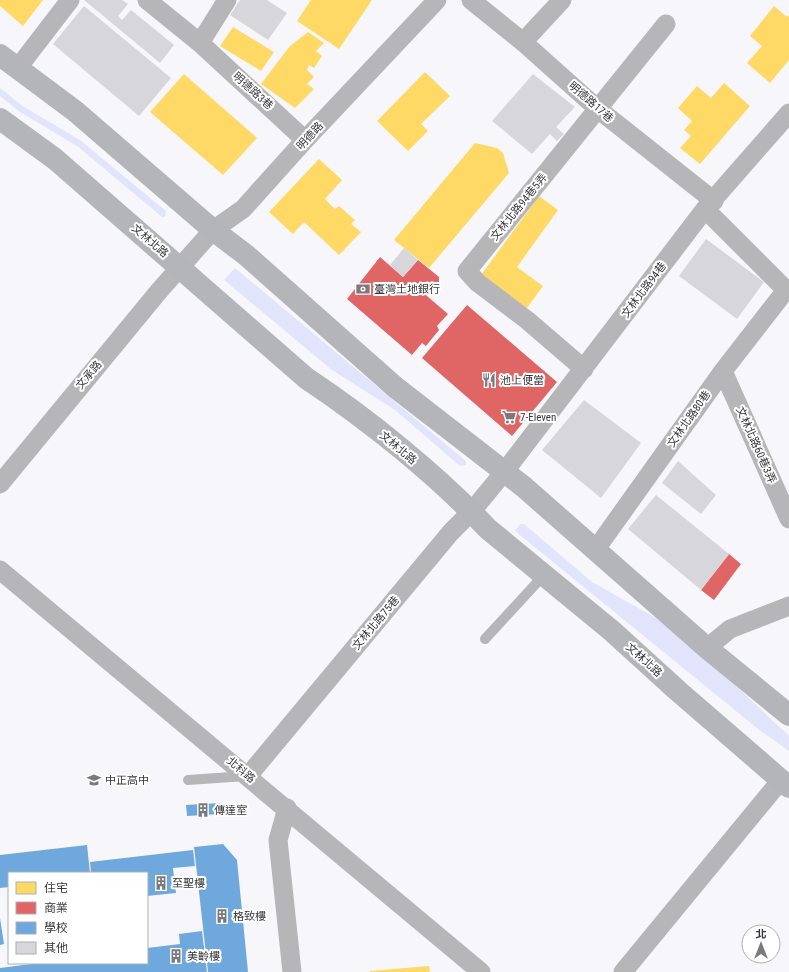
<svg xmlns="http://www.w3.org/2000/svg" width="789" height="972" font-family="'Roboto Condensed','Noto Sans TC',sans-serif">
	<rect width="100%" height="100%" fill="#f7f7fb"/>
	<path fill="#e2e4fc" d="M0,88l24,19 56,33 86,71 -1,6h-3l-85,-71 -57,-34 -20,-16z
		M235,268l231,193v4l-6,1 -65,-56 -63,-40 -108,-90z
		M520,524h4l68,58 64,36 77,65 56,53v15l-31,-22 -243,-198z"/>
	<path fill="#ffd966" d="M0,0h43l-20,26 -23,-20z
		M311,0h61l-33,49 -42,-28z
		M774,6l13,11 2,-2v45l-19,23 -23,-20 15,-17 -12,-10z
		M233,27l41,25 -13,19 -41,-25z
		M308,32l16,11 -8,8 6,5 -8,12 -5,-3 -2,5 7,7 -7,7 7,5 -19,19 -34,-24 29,-38z
		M425,72l25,24 -29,28 7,7 -20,20 -31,-30z
		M184,74l73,64 -34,37 -73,-63z
		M724,83l26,23 -50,58 -20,-16 11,-12 -7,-6 8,-9 -14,-13 19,-22 14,12z
		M475,143l22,5 6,5 6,20 -80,95 -35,-28z
		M319,159l23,21 -17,19 10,10 4,-3 16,14 -4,4 10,8 -22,23 -35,-33 -11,12 -24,-22z
		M539,196l19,14 -41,57 26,19 -16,22 -46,-33z
		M429,966l1,6h-60v-1z"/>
	<path fill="#e06666" d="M380,257l23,20 15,-17 21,17v5l-5,3 -7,-4 -7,9 28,24 -11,12 2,4 -13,16 -4,-3 -10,12 -65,-56z
		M467,305l90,77 -45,54 -90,-78z
		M729,554l12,10 -27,36 -13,-10z"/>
	<path fill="#6fa8dc" d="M220,803v11l-33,2 -1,-11z
		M223,844l14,16 11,112h-40l-14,-125z
		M87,845l3,28h-81v14l-9,1v-33z
		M193,850l2,16 -22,2 3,25 -29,3v-23h-56l-1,-11z
		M0,918l4,26 -4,1z
		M202,931l5,41h-207v-4l39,-5h108v-15l33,-4 -1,-10z"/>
	<path fill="#d7d7db" d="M84,0h38l6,4 -10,12 4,4 9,-10 43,35 -14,18z
		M240,0h27l20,13 -19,27 -38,-25z
		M84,6l87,72 -32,38 -86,-72z
		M533,74l42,33 -19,20 8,7 -7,7 -7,-7 -18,20 -40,-33z
		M706,239l58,43 -27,37 -58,-43z
		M404,248l14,12 -15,17 -13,-12z
		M584,400l57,43 -40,55 -59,-48z
		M678,461l38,34 -15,19 -39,-31z
		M656,495l73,59 -28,36 -73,-61z"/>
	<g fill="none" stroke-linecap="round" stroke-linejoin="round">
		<path stroke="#b6b6b8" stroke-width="10" d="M485,639l58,-63
			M188,780l58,-4"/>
		<path stroke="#b6b6b8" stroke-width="19" d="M147,0l53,43 105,97
			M471,0l52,42 75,67 116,92
			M523,42l39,-42
			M200,43l27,-43
			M17,69l53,-69
			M705,209l81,81
			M584,369l-57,-49 -49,-37 -11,-12 199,-247
			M723,371l66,148
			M0,484l159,-193 54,-61 30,-21 62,-69 132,-140
			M596,549l127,-178 63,-81
			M0,570l481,402
			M707,648l23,-19 59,-23
			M248,776l203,-244 21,-21 33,-40 200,-262 84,-96
			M287,808l-9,32 14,132
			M623,972l158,-192"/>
		<path stroke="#b4b5b8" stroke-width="22" d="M0,55l75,56 138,119 33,25 149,132 129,100 183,161 82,67
			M0,119l55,40 251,219c63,42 130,96 182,151l124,102 66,60 111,96"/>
	</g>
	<defs>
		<symbol id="bank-bare" viewBox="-9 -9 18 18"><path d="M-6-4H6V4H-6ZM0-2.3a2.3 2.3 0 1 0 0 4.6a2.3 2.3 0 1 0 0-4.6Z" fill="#797a7e" stroke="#fff" stroke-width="2.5" paint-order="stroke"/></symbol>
		<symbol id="restaurant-bare" viewBox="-9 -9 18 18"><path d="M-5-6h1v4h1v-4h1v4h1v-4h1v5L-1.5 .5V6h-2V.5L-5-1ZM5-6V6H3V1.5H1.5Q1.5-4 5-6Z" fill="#797a7e" stroke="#fff" stroke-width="2.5" paint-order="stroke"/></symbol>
		<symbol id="supermarket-bare" viewBox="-9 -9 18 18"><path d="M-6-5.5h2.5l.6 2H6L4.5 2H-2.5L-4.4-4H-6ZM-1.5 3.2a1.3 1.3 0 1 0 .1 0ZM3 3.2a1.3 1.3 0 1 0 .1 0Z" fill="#797a7e" stroke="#fff" stroke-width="2.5" paint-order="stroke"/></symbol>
		<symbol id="school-bare" viewBox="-9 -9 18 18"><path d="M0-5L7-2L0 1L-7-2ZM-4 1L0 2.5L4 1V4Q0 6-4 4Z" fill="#797a7e" stroke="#fff" stroke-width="2.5" paint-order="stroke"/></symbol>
		<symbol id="building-bare" viewBox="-9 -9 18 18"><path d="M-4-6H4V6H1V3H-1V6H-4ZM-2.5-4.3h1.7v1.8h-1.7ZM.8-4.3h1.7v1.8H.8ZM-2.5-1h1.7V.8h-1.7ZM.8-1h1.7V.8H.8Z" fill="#797a7e" stroke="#fff" stroke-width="2.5" paint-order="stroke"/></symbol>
	</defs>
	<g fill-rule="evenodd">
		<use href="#bank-bare" x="353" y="279" width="20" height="20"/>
		<use href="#restaurant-bare" x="479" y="370" width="20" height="20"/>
		<use href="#supermarket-bare" x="499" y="407" width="20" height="20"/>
		<use href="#school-bare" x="84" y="770" width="20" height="20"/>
		<use href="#building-bare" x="193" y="800" width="20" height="20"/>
		<use href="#building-bare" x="151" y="873" width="20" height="20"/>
		<use href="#building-bare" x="212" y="906" width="20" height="20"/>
		<use href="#building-bare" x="166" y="946" width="20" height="20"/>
	</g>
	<g text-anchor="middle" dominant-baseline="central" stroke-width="4" stroke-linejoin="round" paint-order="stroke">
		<g font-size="11" fill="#35363b" stroke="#fff">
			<text transform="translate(253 91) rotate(42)">明德路3巷</text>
			<text transform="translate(591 102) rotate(41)">明德路17巷</text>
			<text transform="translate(310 136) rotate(-47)">明德路</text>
			<text transform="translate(519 207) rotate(-51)">文林北路94巷5弄</text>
			<text transform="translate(150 241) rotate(41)">文林北路</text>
			<text transform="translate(644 290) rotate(-53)">文林北路94巷</text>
			<text transform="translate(89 375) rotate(-50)">文承路</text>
			<text transform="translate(689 419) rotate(-55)">文林北路80巷</text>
			<text transform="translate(756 445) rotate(66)">文林北路60巷3弄</text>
			<text transform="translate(398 448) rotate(40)">文林北路</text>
			<text transform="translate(376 623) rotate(-50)">文林北路75巷</text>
			<text transform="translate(644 660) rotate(42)">文林北路</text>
			<text transform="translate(241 770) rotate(40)">北科路</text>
		</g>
		<g font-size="11" fill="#35363b" stroke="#fff" text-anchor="start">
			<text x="374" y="289">臺灣土地銀行</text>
			<text x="500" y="380">池上便當</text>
			<text x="520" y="417">7-Eleven</text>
			<text x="105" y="780">中正高中</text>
			<text x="214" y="810">傳達室</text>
			<text x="172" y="883">至聖樓</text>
			<text x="233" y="916">格致樓</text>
			<text x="187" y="956">美齡樓</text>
		</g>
	</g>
	<rect x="8" y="872" width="140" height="92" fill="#ffffff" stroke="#aeafb1"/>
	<rect x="16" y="882" width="20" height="12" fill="#ffd966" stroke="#aeafb1"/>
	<text x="44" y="892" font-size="12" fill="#35363b">住宅</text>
	<rect x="16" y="902" width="20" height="12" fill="#e06666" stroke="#aeafb1"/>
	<text x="44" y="912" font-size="12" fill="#35363b">商業</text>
	<rect x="16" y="922" width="20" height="12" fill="#6fa8dc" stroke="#aeafb1"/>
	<text x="44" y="932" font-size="12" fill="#35363b">學校</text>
	<rect x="16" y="942" width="20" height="12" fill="#d7d7db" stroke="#aeafb1"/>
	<text x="44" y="952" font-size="12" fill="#35363b">其他</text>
	<g transform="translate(761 944)"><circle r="19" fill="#ffffff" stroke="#aeafb1"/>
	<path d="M0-3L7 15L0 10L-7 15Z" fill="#797a7e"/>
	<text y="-6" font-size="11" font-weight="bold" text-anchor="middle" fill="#35363b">北</text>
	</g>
</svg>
